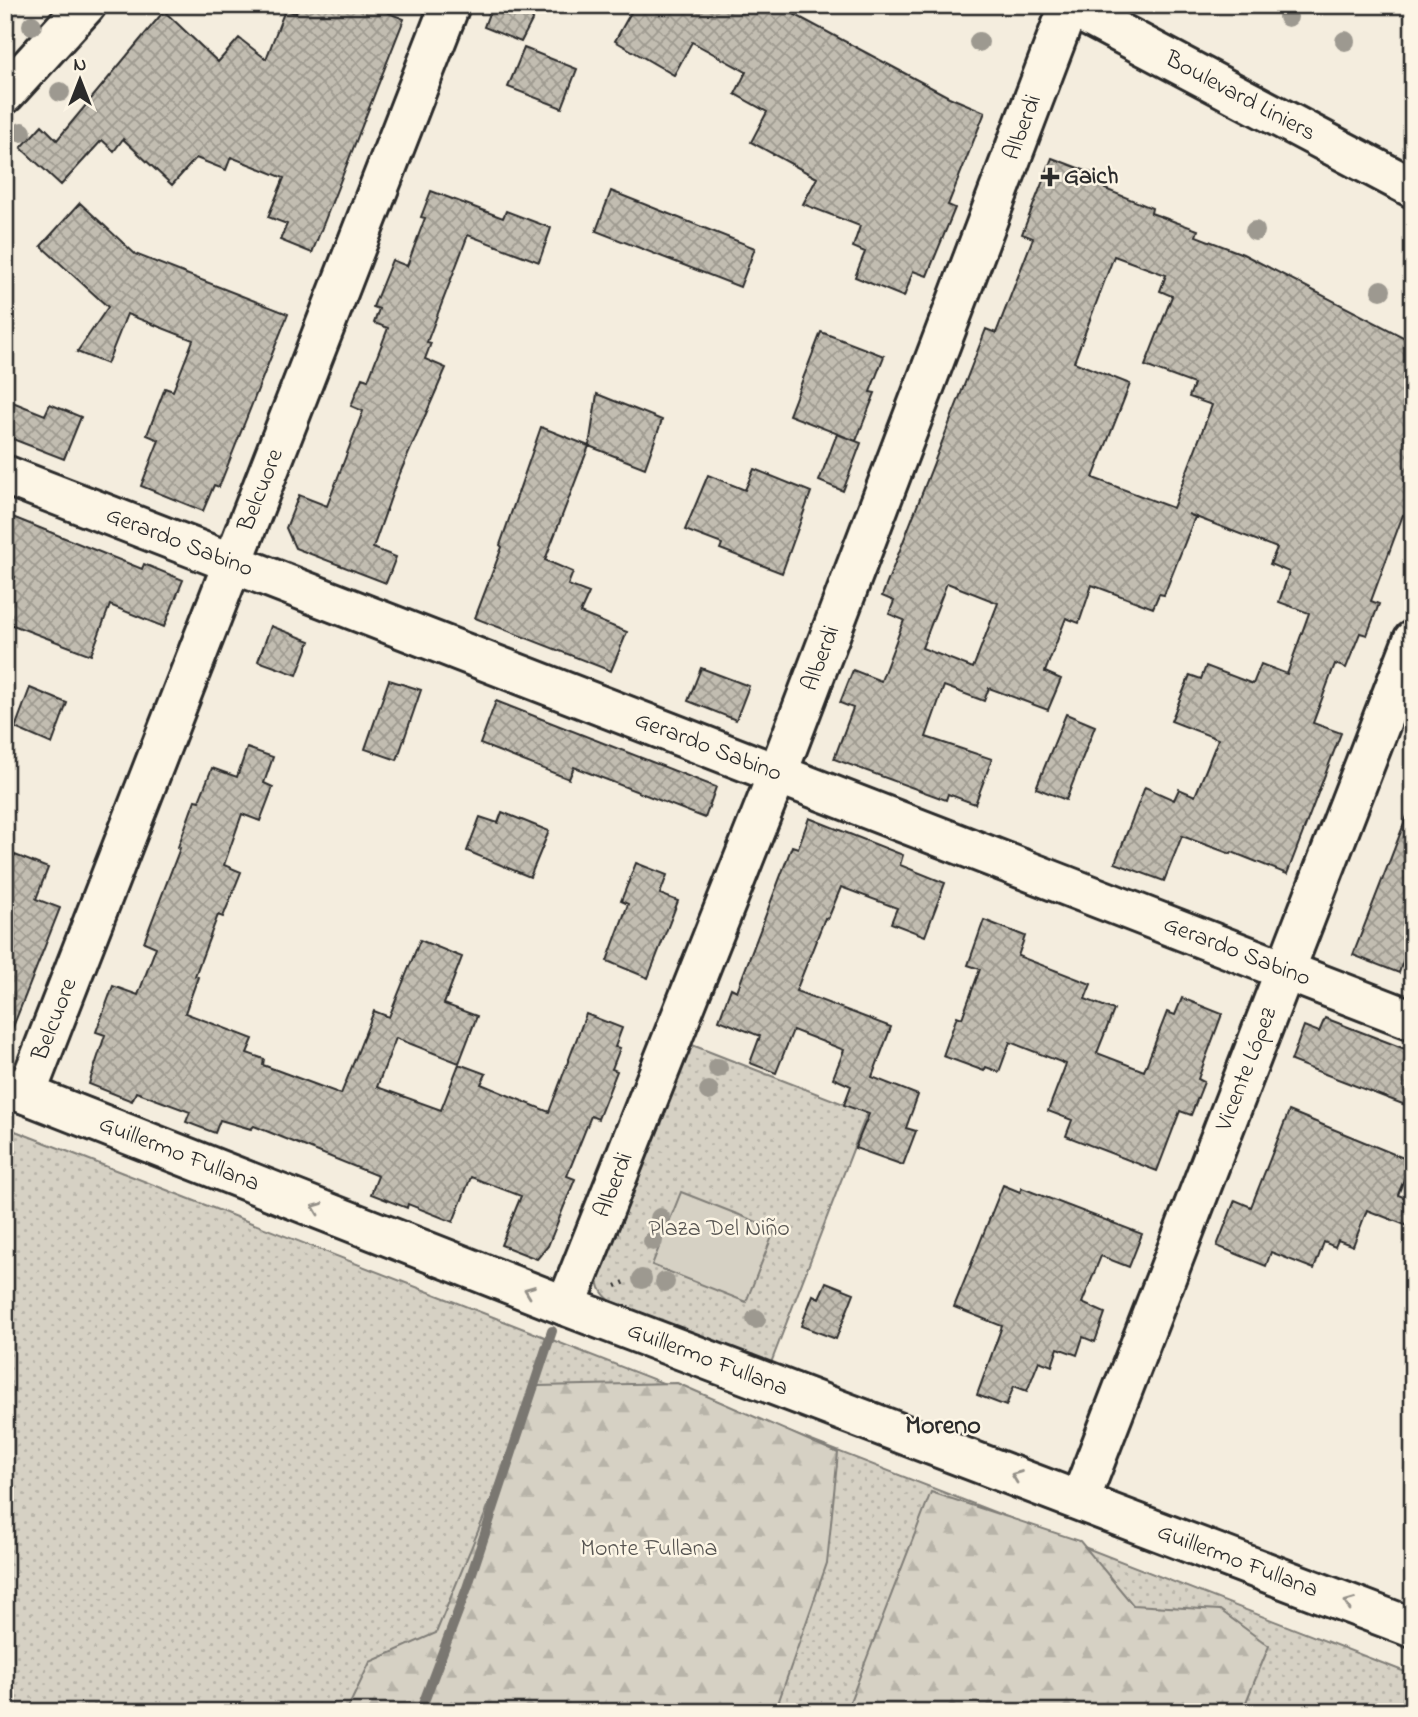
<svg xmlns="http://www.w3.org/2000/svg" width="1418" height="1717" font-family="'Indie Flower',sans-serif">
	<defs>
		<pattern id="industrial-furrows" width="10" height="10" patternUnits="userSpaceOnUse" patternTransform="scale(1.75)"><rect width="10" height="10" fill="#e5dfd0"/><path d="M-1 1l2-2M0 10L10 0M9 11l2-2" fill="none" stroke="#c5c0b3"/></pattern>
		<pattern id="green-dots" width="8" height="8" patternUnits="userSpaceOnUse" patternTransform="scale(1.75)"><rect width="8" height="8" fill="#d6d1c4"/><path d="M2 2h.1M6 6h.1" fill="none" stroke="#b8b4a9" stroke-width="1.8" stroke-linecap="round"/></pattern>
		<pattern id="forest-firs" width="22" height="20" patternUnits="userSpaceOnUse" patternTransform="scale(1.75)"><rect width="22" height="20" fill="#d6d1c4"/><path d="M5 1l3.5 6h-7zM16 11l3.5 6h-7z" fill="#b8b4a9"/></pattern>
		<pattern id="building-cross-hatch" width="8" height="8" patternUnits="userSpaceOnUse" patternTransform="scale(1.75)"><rect width="8" height="8" fill="#c2bdb1"/><path d="M0 0l8 8M0 8l8-8" fill="none" stroke="#9e9a90"/></pattern>
	</defs>
	<rect width="100%" height="100%" fill="#f4edde"/>
	<filter id="ink" filterUnits="userSpaceOnUse"><feTurbulence type="fractalNoise" baseFrequency=".0143" numOctaves="2"/><feDisplacementMap in="SourceGraphic" scale="14" xChannelSelector="R" yChannelSelector="G"/><feConvolveMatrix kernelMatrix="1 2 1 2 8 2 1 2 1" color-interpolation-filters="sRGB"/></filter>
	<g filter="url(#ink)">
		<path fill="url(#industrial-furrows)" d="M5,5h23l-23,26z"/>
		<path fill="url(#green-dots)" stroke="#807e78" stroke-width="2" d="M687,1043l180,70 -96,250 -160,-62c-11,-8 -14,-17 -13,-30z
			M5,1127l1408,548v37h-1408z"/>
		<path fill="url(#forest-firs)" stroke="#807e78" stroke-width="2" d="M677,1383l161,70 -11,110 -52,149h-429l24,-50 66,-29 102,-247z
			M931,1492l149,49 53,64 87,5 49,36 -27,66h-396z"/>
		<path fill="#d6d1c4" stroke="#807e78" stroke-width="2" d="M681,1192l94,37 -29,73 -94,-37z"/>
		<g fill="none" stroke-linecap="round" stroke-linejoin="round">
			<path stroke="#7a7771" stroke-width="10" d="M420,1712l47,-124 85,-257"/>
		</g>
		<path fill="url(#building-cross-hatch)" stroke="#2b2b2b" stroke-width="2" fill-rule="evenodd" d="M299,5h70l35,14 -92,234 -32,-13 7,-16 -19,-7 16,-39 -53,-21 -5,13 -30,-12 -24,27 -49,-46 -9,12 -12,-11 -41,45 -40,-37 21,-23 15,15 107,-129 54,51 21,-24 27,21 19,-49 11,3z
			M492,5h48l-19,37 -37,-15z
			M635,5h142l172,92 36,15 -37,93 7,3 -28,68 -14,-5 -9,26 -49,-20 10,-25 -12,-5 7,-21 -57,-22 14,-26 -66,-36 16,-30 -32,-18 11,-22 -54,-30 -18,33 -59,-34z
			M524,48l53,21 -15,39 -54,-21z
			M1052,158l45,17 8,14 47,19 -1,5 47,17 -2,6 47,18 170,88v177l-10,-4 -32,86 8,3 -12,31 -7,-2 -14,35 -11,-4 -22,59 28,10 -54,141 -55,-22 -1,2 -49,-18 -18,45 -49,-18 30,-76 29,13 5,-11 16,7 12,-29 11,-28 -47,-18 19,-46 11,4 5,-13 47,18 8,-20 26,10 22,-61 -30,-11 10,-30 -19,-8 7,-16 -89,-34 7,3 -31,78 -5,-1 -6,14 -61,-23 -13,38 -13,-5 -21,54 16,7 -13,31 -59,-22 -5,13 -40,-15 -18,51 66,22 -17,45 -27,-10 -2,6 -112,-41 19,-51 -13,-5 13,-33 28,11 23,-61 -15,-6 5,-13 -12,-5 104,-267 10,4 37,-95 -11,-4zM1114,256l52,19 -6,16 12,5 -27,70 49,18 -5,13 23,8 -39,103 -80,-30 37,-94 -56,-22zM947,583l51,20 -25,65 -51,-20z
			M431,191l72,27 3,-7 45,17 -12,34 -71,-27 -41,107 4,1 -6,16 21,9 -49,112 -24,68 23,9 -10,26 -91,-35 -9,-20 13,-33 28,11 36,-95 -12,-5 11,-28 6,2 20,-52 -14,-5 5,-14 -6,-2 19,-47 15,6 18,-48 -4,-1z
			M611,191l144,57 -15,39 -144,-56z
			M80,203l55,51 153,60 -69,173 -5,-2 -11,26 -62,-25 18,-46 -12,-5 18,-47 8,3 20,-51 -66,-26 -20,50 -30,-12 31,-45 -67,-61z
			M821,332l63,24 -14,36 5,1 -19,48 -67,-26z
			M597,394l65,26 -17,48 -56,-22z
			M5,399l40,16 5,-11 31,13 -17,42 -59,-23z
			M541,427l48,19 -44,114 28,12 -5,13 21,8 -9,20 47,19 -16,39 -136,-53 27,-71 -2,-2z
			M837,434l24,9 -18,48 -24,-10z
			M754,469l57,23 -29,81 -62,-24 2,-5 -37,-14 23,-55 37,15z
			M5,514l137,55 2,-5 39,16 -19,47 -54,-22 -19,50 -86,-33v-20l10,-25 -10,-3z
			M271,626l39,15 -13,34 -39,-14z
			M701,668l48,18 -13,34 -48,-19z
			M389,680l32,10 -24,70 -32,-11z
			M30,688l37,15 -15,41 -37,-16z
			M496,701l220,86 -11,31 -131,-51 -5,12 -89,-35z
			M1066,714l29,12 -29,74 -30,-12z
			M247,748l26,9 -9,26 9,4 -13,34 -18,-7 -18,51 17,7 -18,45 -5,-2 -23,61 3,1 -13,36 68,26 -6,14 17,6 -1,6 78,29 33,-83 15,6 31,-77 42,17 -18,47 33,12 -18,47 -63,-25 -19,49 64,23 18,-46 27,10 -5,10 68,28 37,-98 36,14 -7,19 5,1 -8,21 5,2 -19,48 -7,-3 -24,60 8,3 -27,67 -11,13 -36,-14 20,-49 -50,-19 -18,45 -45,-18 -1,4 -36,-14 7,-18 -124,-50 -3,3 -31,-9 -5,13 -29,-11 4,-10 -54,-20 -4,9 -43,-17 16,-49 -9,-3 17,-46 25,9 18,-48 -12,-5 36,-94 -2,-1 17,-47 4,1 13,-33 25,9z
			M1411,806l2,1v154l-9,-3 -5,15 -46,-18z
			M502,812l47,19 -19,46 -63,-26 13,-34 18,6z
			M809,818l94,37 -3,10 45,18 -20,53 -34,-13 6,-15 -56,-21 -13,32 -3,-1 -29,73 95,36 -19,50 46,18 -12,33 10,3 -13,34 -48,-17 14,-34 -25,-9 7,-19 -18,-8 11,-28 -51,-20 -17,43 -26,-10 10,-27 -41,-16 12,-32 6,3 55,-145 6,2z
			M5,851l43,17 -12,31 24,9 -53,134z
			M636,863l31,12 -7,19 18,7 -30,77 -41,-17 21,-57 -7,-3z
			M984,920l41,16 -7,20 73,28 -6,15 29,11 -17,43 47,18 23,-59 8,3 7,-17 40,16 -24,65 6,3 -13,33 -11,-4 -23,60 -91,-35 6,-16 -24,-9 18,-47 -56,-22 -11,30 -13,-5 -2,4 -41,-15 14,-40 5,2 18,-49 -12,-4z
			M1325,1018l88,34v56l-122,-47 13,-35 15,6z
			M1289,1111l122,50 -13,34 15,6v27l-46,-18 -14,36 -15,-6 -3,7 -11,-5 -10,27 -43,-17 -5,14 -49,-20 18,-46 16,7z
			M1003,1185l17,7 2,-4 120,46 -13,33 -28,-11 -19,47 23,10 -10,29 -12,-5 -6,18 -19,-7 -6,18 -13,-5 -12,30 -13,-5 -8,20 -29,-11 25,-69 -48,-19z
			M826,1282l28,11 -18,46 -35,-13 12,-31 6,3z"/>
		<g fill="none" stroke-linecap="round" stroke-linejoin="round">
			<defs>
				<g id="minor">
					<path id="s1" d="M5,475l1408,545"/>
					<path id="s2" d="M5,1086l561,220 847,322"/>
					<path id="s3" d="M26,1094l424,-1089"/>
					<path id="s4" d="M566,1306l211,-531 292,-769"/>
					<path id="s5" d="M1080,1500l333,-860"/>
				</g>
				<g id="major">
					<path id="s6" d="M1067,5l346,183"/>
					<path d="M5,94l81,-89"/>
				</g>
			</defs>
			<use href="#minor" stroke="#2b2b2b" stroke-width="44"/>
			<use href="#major" stroke="#2b2b2b" stroke-width="44"/>
			<path stroke="#2b2b2b" stroke-width="4.5" stroke-dasharray="2 5" stroke-linecap="butt" d="M616,1286l9,-4"/>
			<use href="#minor" stroke="#fcf5e5" stroke-width="38"/>
			<use href="#major" stroke="#fcf5e5" stroke-width="38"/>
		</g>
		<g fill="#9d9990">
			<circle cx="1288" cy="17" r="10"/>
			<circle cx="32" cy="25" r="10"/>
			<circle cx="1345" cy="41" r="10"/>
			<circle cx="979" cy="42" r="10"/>
			<circle cx="60" cy="92" r="10"/>
			<circle cx="22" cy="132" r="10"/>
			<circle cx="1255" cy="231" r="10"/>
			<circle cx="1381" cy="290" r="10"/>
			<circle cx="718" cy="1068" r="10"/>
			<circle cx="709" cy="1091" r="10"/>
			<circle cx="660" cy="1218" r="10"/>
			<circle cx="653" cy="1241" r="10"/>
			<circle cx="642" cy="1279" r="10"/>
			<circle cx="665" cy="1282" r="10"/>
			<circle cx="756" cy="1319" r="10"/>
		</g>
		<defs><path id="oneway-chevron" d="M-2-3.5L2.5 0L-2 3.5" fill="none" stroke-width="1.6" stroke-linecap="round" stroke-linejoin="round" transform="scale(1.75)"/></defs>
		<g stroke="#949088">
			<use href="#oneway-chevron" transform="translate(317 1208) rotate(-159)"/>
			<use href="#oneway-chevron" transform="translate(529 1291) rotate(-159)"/>
			<use href="#oneway-chevron" transform="translate(1016 1476) rotate(-159)"/>
			<use href="#oneway-chevron" transform="translate(1349 1603) rotate(-159)"/>
		</g>
	</g>
	<path fill="#2b2b2b" stroke="#fcf5e5" stroke-width="2.5" d="M1046.5 166.5h7v7h7v7h-7v7h-7v-7h-7v-7h7z"/>
	<g text-anchor="middle" dominant-baseline="central" stroke-width="5" stroke-linejoin="round" paint-order="stroke">
		<g font-size="24" fill="#2b2b2b" stroke="#fcf5e5">
			<text stroke="none"><textPath href="#s6" startOffset="196">Boulevard Liniers</textPath></text>
			<text stroke="none"><textPath href="#s4" startOffset="1264">Alberdi</textPath></text>
			<text stroke="none"><textPath href="#s3" startOffset="648">Belcuore</textPath></text>
			<text stroke="none"><textPath href="#s1" startOffset="187">Gerardo Sabino</textPath></text>
			<text stroke="none"><textPath href="#s4" startOffset="696">Alberdi</textPath></text>
			<text stroke="none"><textPath href="#s1" startOffset="754">Gerardo Sabino</textPath></text>
			<text stroke="none"><textPath href="#s1" startOffset="1321">Gerardo Sabino</textPath></text>
			<text stroke="none"><textPath href="#s3" startOffset="80">Belcuore</textPath></text>
			<text stroke="none"><textPath href="#s5" startOffset="462">Vicente López</textPath></text>
			<text stroke="none"><textPath href="#s2" startOffset="187">Guillermo Fullana</textPath></text>
			<text stroke="none"><textPath href="#s4" startOffset="130">Alberdi</textPath></text>
			<text stroke="none"><textPath href="#s2" startOffset="754">Guillermo Fullana</textPath></text>
			<text stroke="none"><textPath href="#s2" startOffset="1321">Guillermo Fullana</textPath></text>
		</g>
		<g font-size="24" font-weight="bold" fill="#2b2b2b" stroke="#fcf5e5" text-anchor="start">
			<text x="1064" y="177">Gaich</text>
		</g>
		<g font-size="24" fill="#565451" stroke="#fcf5e5">
			<text x="719" y="1229">Plaza Del Niño</text>
			<text x="649" y="1549">Monte Fullana</text>
		</g>
		<g font-size="26" font-weight="bold" fill="#2b2b2b" stroke="#fcf5e5">
			<text x="943" y="1427">Moreno</text>
		</g>
	</g>
	<rect width="1418" height="1717" fill="none" stroke="#fcf5e5" stroke-width="28"/>
	<rect x="14" y="14" width="1390" height="1689" fill="none" stroke="#2b2b2b" stroke-width="2.5" filter="url(#ink)"/>
	<g transform="translate(80 80)" stroke="#fcf5e5" stroke-width="5" paint-order="stroke">
	<path d="M0-5L12 26L0 18L-12 26Z" fill="#2b2b2b"/>
	<text y="-10" font-size="19" font-weight="bold" text-anchor="middle" fill="#2b2b2b">N</text>
	</g>
</svg>
